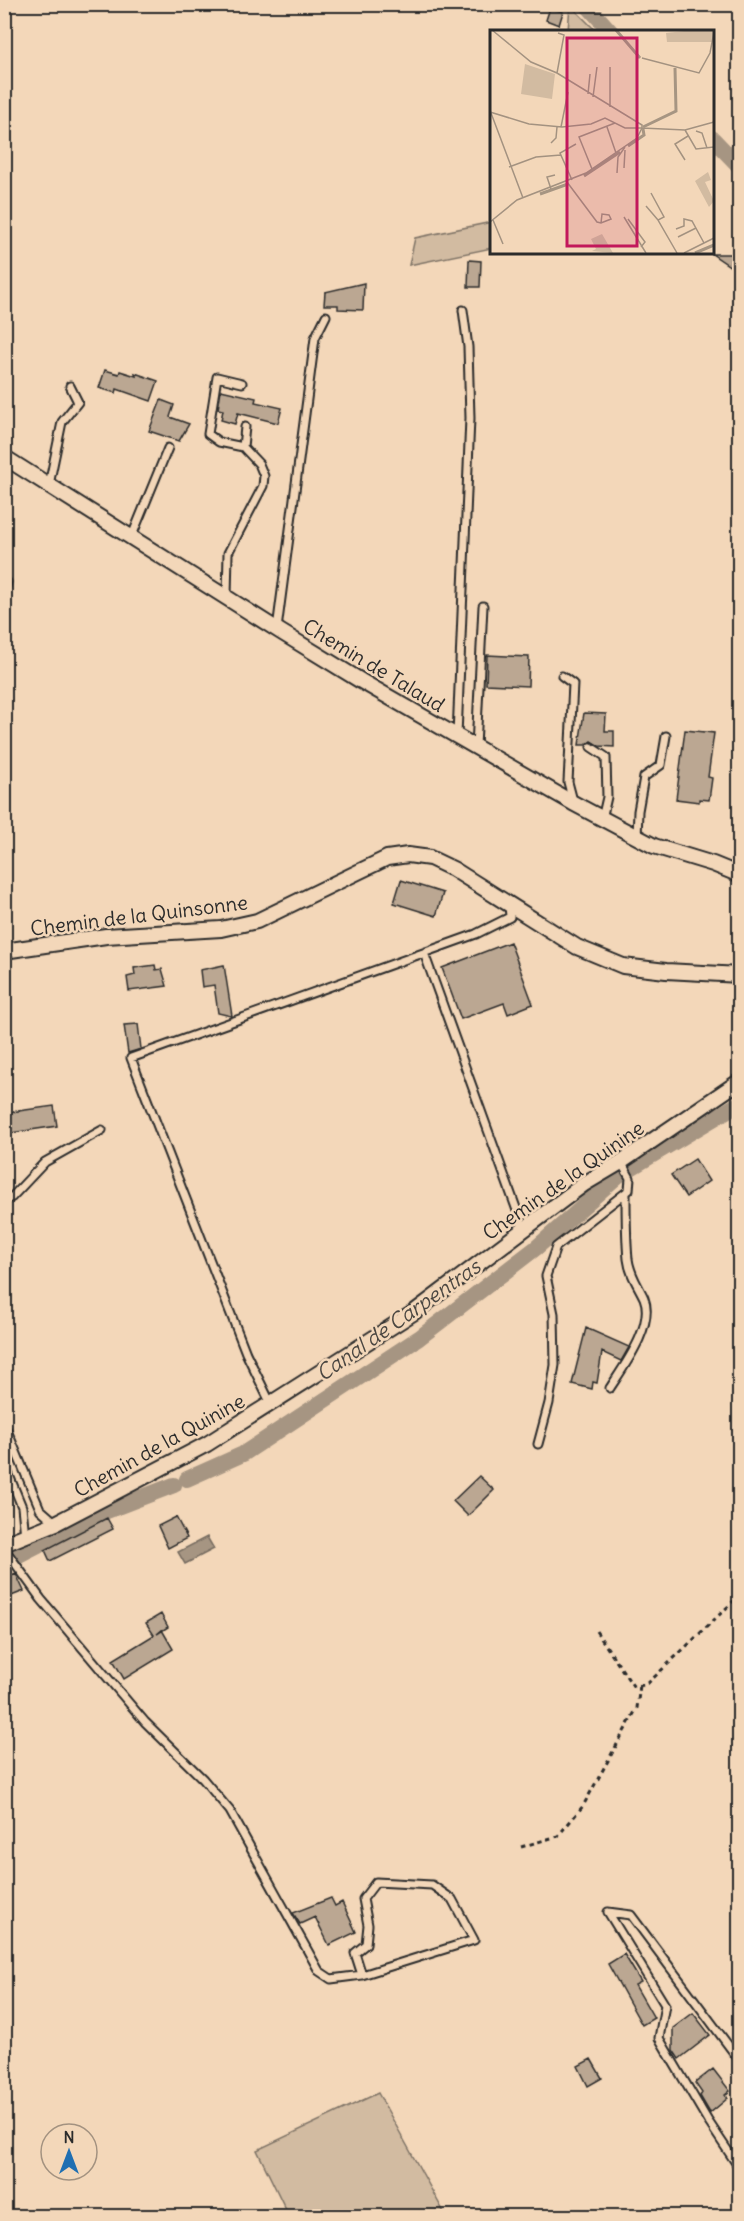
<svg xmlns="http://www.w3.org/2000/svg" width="744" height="2221" font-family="Delius,sans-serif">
	<rect width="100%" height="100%" fill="#f3d7b9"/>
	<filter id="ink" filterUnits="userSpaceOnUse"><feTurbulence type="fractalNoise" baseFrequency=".0167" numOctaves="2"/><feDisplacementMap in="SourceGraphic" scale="12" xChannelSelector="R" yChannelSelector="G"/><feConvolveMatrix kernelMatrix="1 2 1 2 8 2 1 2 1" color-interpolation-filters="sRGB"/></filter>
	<g filter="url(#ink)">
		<path fill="#d2bba1" stroke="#7e7366" stroke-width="1.5" d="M570,5l26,26h-28z
			M492,222v26l-83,17 6,-27z
			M378,2093l68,123h-157l-32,-66z"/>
		<path fill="#a69582" stroke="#756b5f" stroke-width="1.5" d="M207,1537l7,12 -29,15 -7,-12z"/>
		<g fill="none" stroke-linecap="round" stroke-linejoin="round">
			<path stroke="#a69582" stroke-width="16" d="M586,4l25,28
				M712,138l28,29
				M631,1168l109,-65
				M187,1479l56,-25 176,-116 117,-90 84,-74
				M19,1555l80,-41 75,-29
				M4,1563l3,-1"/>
		</g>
		<path fill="#bba792" stroke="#2b2b2b" stroke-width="1.5" d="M550,8l13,4 -4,13 -13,-5z
			M712,254h28v19z
			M469,260l12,1 -1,26h-12z
			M364,283l-1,27 -25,-1v-4h-14l1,-13z
			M105,370l14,4 1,-3 16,5 -1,-3 23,8 -7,20 -34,-12 -1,4 -17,-5z
			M221,390l35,8 -1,4 27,6 -4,15 -40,-10 -3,11 -14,-4 2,-10 -5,-1z
			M161,400l13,5 -4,12 19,7 -10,17 -30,-10z
			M487,655l42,2 -1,29 -42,-2z
			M584,713l22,1 -1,17h9v16l-15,-1 -8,-5 -5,4h-7z
			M685,730l29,3 -6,44 4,1 -3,22 -10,-1v3l-23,-3z
			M401,880l42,13 -7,23 -42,-13z
			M510,942l23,62 -25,10 -4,-11 -43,16 -19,-51z
			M155,965l1,5 6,-1 5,17 -38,5 -2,-14 8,-2 -1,-7z
			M224,965l8,51h-1l-13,-3 -4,-28 -12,2 -2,-17z
			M138,1024l3,25 -13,4 -4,-28z
			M54,1106l3,20 -53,8v-21z
			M695,1159l14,22 -23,16 -15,-22z
			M586,1328l43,19 -8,14 -19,-9 -5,31 -4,-1 -1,7 -20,-5z
			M479,1476l15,14 -26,26 -15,-15z
			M176,1517l11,21 -19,10 -10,-22z
			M107,1518l6,11 -63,32 -5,-11z
			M16,1574l8,17 -20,8v-20z
			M161,1614l7,13 -11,7 5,-4 11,19 -49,30 -11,-19 41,-25 -8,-12z
			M331,1898l4,8 7,-4 14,30 -27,13 -14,-28 -15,7 -7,-11z
			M624,1954l17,28 -6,3 19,33 -12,7 -34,-61z
			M693,2013l17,22 -31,24 -6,-9v-22z
			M591,2059l11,19 -14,8 -10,-20z
			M713,2069l17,22 -5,4 3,3 -18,15 -10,-17 2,-3 -7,-10z"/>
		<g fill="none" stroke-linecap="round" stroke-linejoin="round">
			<defs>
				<path id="service" d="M243,447l2,-20
					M49,485l13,-63 16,-20 -8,-16
					M132,536l36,-88
					M227,597l1,-44 35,-67 1,-10 -5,-12 -16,-17 -24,-5 -11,-8 9,-57 25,6
					M4,598l3,-16
					M277,629l38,-291 11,-22
					M562,676l11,8 -5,98 5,19
					M457,736l13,-318 -2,-71 -5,-37
					M476,747l7,-141
					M591,747l15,10 1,40 -5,22
					M637,838l1,-27 6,-34 17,-12 5,-29
					M424,953l100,277
					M4,1201l8,-4 33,-35 57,-32
					M610,1388c14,-22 45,-63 34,-90 -6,-13 -14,-23 -16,-39 -2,-21 -2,-44 -2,-65
					M271,1404l-25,-51 -115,-295 345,-124 34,-17 -1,-12
					M4,1423l36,86 16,14
					M538,1444l11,-41 6,-38 -1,-51 -8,-38 10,-29 73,-57 1,-12 -9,-16
					M4,1463l18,44 3,29
					M4,1548l37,51 104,123 58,57 27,32 89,160 12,8 31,-4 112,-35 -22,-41 -20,-14 -56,-3 -13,17 5,26 -2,19 -11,9 7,22
					M608,1912l57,93 -6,33 49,83 32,48
					M608,1912l23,3 109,146"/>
				<path id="minor" d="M4,457l277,175 80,49 212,122 81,43 59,18 27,11
					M4,951l102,-15 115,-7 36,-8 130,-63 21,-3 22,3 23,11 124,78 46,19 43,5 74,4
					M4,1544l52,-21 151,-79 206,-131 171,-129 37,-22 119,-81"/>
			</defs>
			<use href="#service" stroke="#2b2b2b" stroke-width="11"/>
			<use href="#minor" stroke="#2b2b2b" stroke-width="18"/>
			<path stroke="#2b2b2b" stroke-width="3" stroke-dasharray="4.5 4.5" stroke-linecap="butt" d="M596,1631l37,55 13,-1 94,-90
				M521,1847l37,-11 25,-30 54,-98 3,-23"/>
			<use href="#service" stroke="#f3d7b9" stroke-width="7"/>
			<use href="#minor" stroke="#f3d7b9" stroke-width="14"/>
		</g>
	</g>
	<g text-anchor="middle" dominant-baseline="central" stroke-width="5" stroke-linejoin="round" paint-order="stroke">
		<g font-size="20" fill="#2b2b2b" stroke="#f3d7b9">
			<text transform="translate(374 665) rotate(31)">Chemin de Talaud</text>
			<text transform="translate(139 915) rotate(-7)">Chemin de la Quinsonne</text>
			<text transform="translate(563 1180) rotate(-35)">Chemin de la Quinine</text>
			<text transform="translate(159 1445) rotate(-29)">Chemin de la Quinine</text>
		</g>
		<g font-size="21" font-style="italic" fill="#4a4641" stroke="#f3d7b9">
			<text transform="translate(398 1320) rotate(-35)">Canal de Carpentras</text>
		</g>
	</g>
	<g transform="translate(490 30)">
		<rect width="224" height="224" fill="#f3d7b9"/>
		<path d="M203,0h20l-1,12h-45l-1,-9zM35,34l30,10 -3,25 -31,-5zM218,142l3,8 -6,2 9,19 -5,6 -14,-26zM112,204l11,19 -21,-2 4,-2 -5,-10z" fill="#d2bba1"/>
		<path fill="none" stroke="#a69582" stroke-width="3" d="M126,0l24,28M153,97l33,-16 -1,-43M138,116l16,-11 -1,-6M94,146l36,-24M50,164l28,-10M205,223l19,-8"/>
		<path fill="none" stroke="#a39280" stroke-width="1.5" d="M152,28l57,15 11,-20 4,-21M67,43l7,-38 -6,-2M98,64l2,-20M103,67l4,-30M120,77v-40M0,82l39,12 33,3 29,-3 14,-6 20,10h17v-3l-85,-52 -26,-11 -39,-32M1,83l32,85M71,97l7,-35M117,97l9,26M195,100l11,19 18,-2M206,101l6,2 5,15M61,113l5,-5 1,-11M195,130l-10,-16 13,-8M19,137l27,-10 25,-2M134,138l1,-18M102,139l-13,-32 36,-14M127,143l1,-16 7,-10M82,150l-12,-27 16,-9M77,152l30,40 4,1 10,-4 -2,-4 -7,-1 -1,9M61,159l-4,-12 8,-2M161,163l13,24 -6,3 19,33M156,176l12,14M134,187l22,36M138,189l17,23 -4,5M3,190l10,24M0,192l27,-22 69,-27 51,-35 5,-10 43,2 29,-8M186,199l8,-3v-7l8,2 12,22M188,207l18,-9M194,223l30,-15"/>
		<path fill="#c2185b" fill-opacity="0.15" stroke="#c2185b" stroke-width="3" d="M77,8h70v208h-70z"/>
		<rect width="224" height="224" fill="none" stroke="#2b2b2b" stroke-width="3"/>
	</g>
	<rect width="744" height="2221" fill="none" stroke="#f3d7b9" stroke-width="24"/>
	<rect x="12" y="12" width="720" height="2197" fill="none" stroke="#2b2b2b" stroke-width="2" filter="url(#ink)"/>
	<g transform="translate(69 2152)"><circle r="28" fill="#f3d7b9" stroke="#a39280" stroke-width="1.5"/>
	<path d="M0-4.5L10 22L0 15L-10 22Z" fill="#1f6fb2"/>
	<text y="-9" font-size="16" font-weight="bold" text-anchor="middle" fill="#2b2b2b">N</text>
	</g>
</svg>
